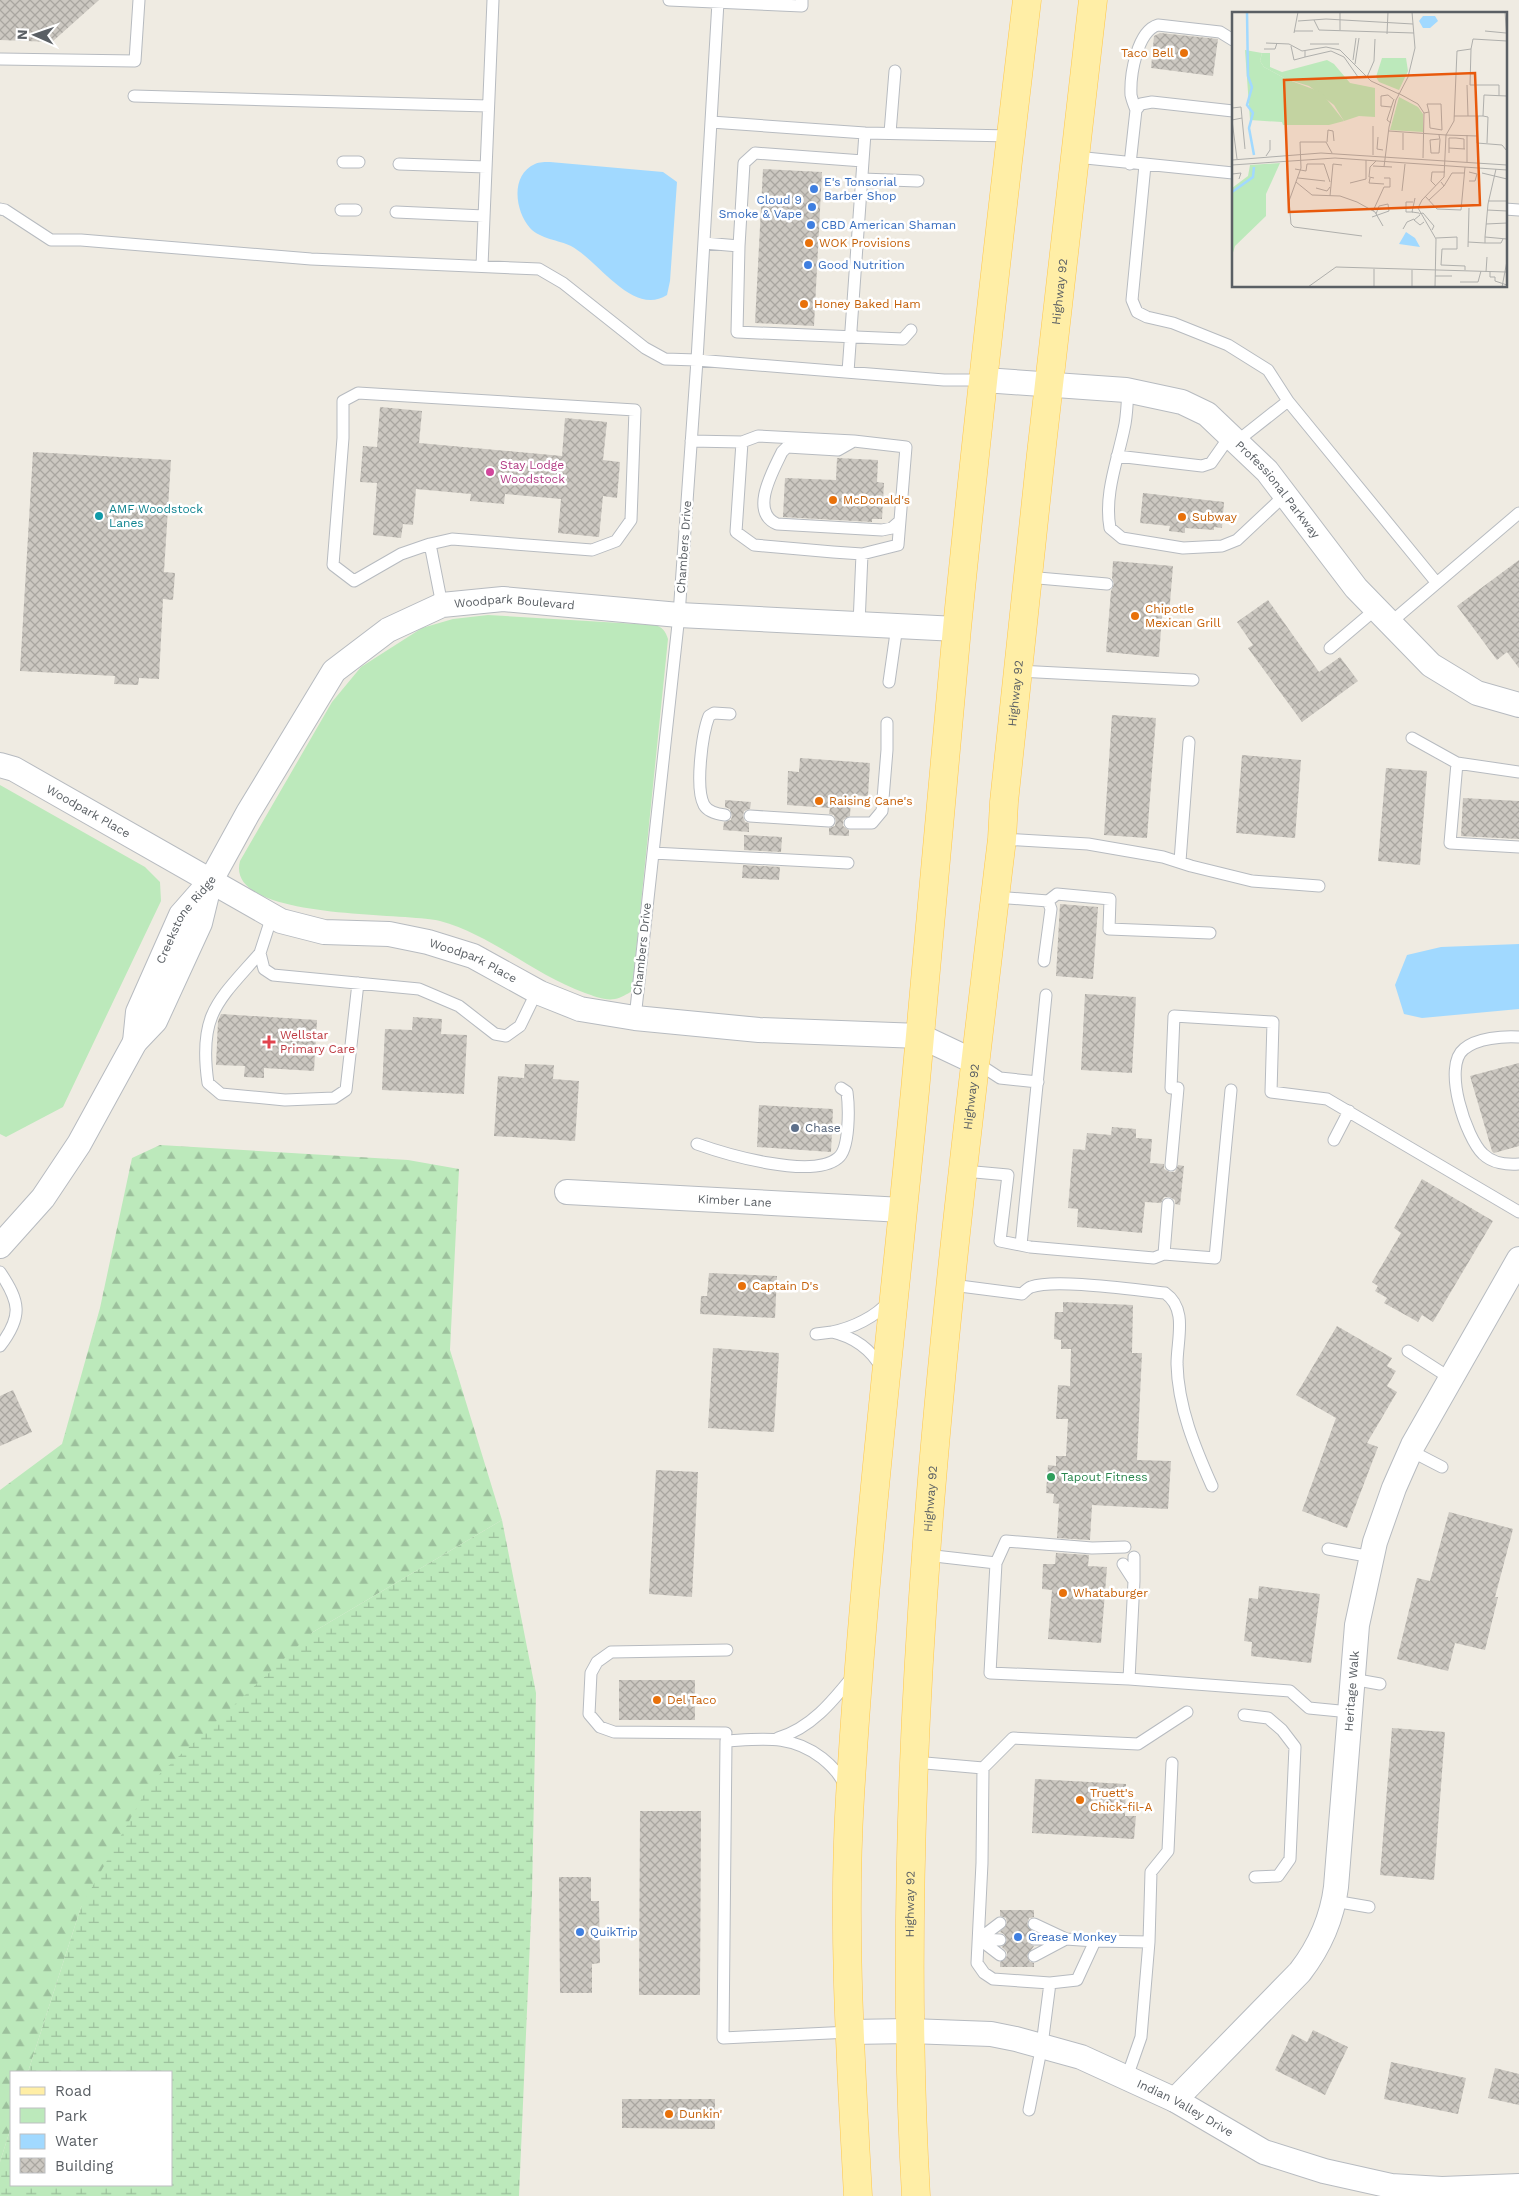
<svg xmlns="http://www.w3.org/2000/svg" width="1519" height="2196" font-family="'Work Sans',sans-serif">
	<defs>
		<pattern id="forest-firs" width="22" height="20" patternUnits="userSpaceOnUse" patternTransform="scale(1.25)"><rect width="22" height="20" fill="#bce9bb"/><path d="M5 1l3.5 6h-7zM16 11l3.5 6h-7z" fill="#9cc09c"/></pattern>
		<pattern id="wetland-marsh" width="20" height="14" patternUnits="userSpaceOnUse" patternTransform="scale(1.25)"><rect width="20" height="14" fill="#bce9bb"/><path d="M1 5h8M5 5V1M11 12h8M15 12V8" fill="none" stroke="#9cc09c"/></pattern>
		<pattern id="building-cross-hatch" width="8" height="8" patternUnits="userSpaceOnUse" patternTransform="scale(1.25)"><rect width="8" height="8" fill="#ccc8c1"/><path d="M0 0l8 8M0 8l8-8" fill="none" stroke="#a9a6a0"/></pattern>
	</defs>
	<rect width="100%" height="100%" fill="#efebe2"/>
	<path fill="#bce9bb" d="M488,615l166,10c8,1 12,7 14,14l-36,352c-5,3 -11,7 -17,8 -10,2 -21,-3 -30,-6 -51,-18 -93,-58 -145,-72 -35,-9 -216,0 -200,-60l92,-159 29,-35 61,-39 31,-9z
		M0,785l145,82 15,15 1,19 -98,206 -57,30 -6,-3z"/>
	<path fill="url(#forest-firs)" d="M160,1145l248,15 51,9 -9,181 52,170 -189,112 -232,275 -53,165h-17v55l-11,35v-672l62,-46 38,-136 32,-150z"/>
	<path fill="url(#wetland-marsh)" d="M502,1520l34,173 -4,202 -13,301h-519v-34l11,-35v58h160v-113h-143l53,-165 70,-125 162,-150z"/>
	<path fill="#a1d9ff" d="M550,162l113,10 14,10 -7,99 -3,14c-34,22 -68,-34 -96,-49 -12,-6 -31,-7 -41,-18 -15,-17 -20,-53 5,-64 4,-2 11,-2 15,-2z
		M1519,944v65l-97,9 -18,-4 -9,-29 12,-30 34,-8z"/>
	<path fill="url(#building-cross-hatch)" d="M0,0h99l-47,42 -52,-2z
		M1160,33l58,6 -5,37 -62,-8 3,-32z
		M763,169l59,3 -8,154 -59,-3z
		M380,407l42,4 -3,32 143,13 3,-38 42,4 -4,38 17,2 -3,36 -14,-2 -4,41 -41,-4 3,-34 -56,-5 -1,10 -34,-3 1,-7 -55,-5 -3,36 -10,-1 -2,14 -28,-3 4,-52 -17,-1 3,-36 14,1z
		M33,452l138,8 -7,112 11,1 -2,27 -10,-1 -4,80 -20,-1 -1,7 -24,-1 1,-8 -95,-5z
		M837,458l41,2 -1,22 7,1 -2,36h-10v3l-89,-5 2,-39 51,2z
		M1143,493l81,9 -2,26 -8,-1v3l-29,-2v5l-16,-2 1,-5 -30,-3z
		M1519,560v108l-12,-16 -10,8 -40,-54z
		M1113,561l60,5 -4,49h-7l-3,42 -53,-5 5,-61 3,-7 -2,-6z
		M1268,600l51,72 21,-15 18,24 -56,41 -54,-74 5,-3 -16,-23z
		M1112,715l44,3 -9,120 -43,-3z
		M1242,755l59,5 -6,78 -59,-5z
		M800,758l70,5 -2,33 -17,-1 -1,21 -7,4v6l6,4v6l-20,-1v-7l6,-2 1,-5 -2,-6 -5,-1 1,-6 -43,-3 1,-34 11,1z
		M1386,768l41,3 -7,94 -42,-4z
		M1463,798l56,3v38l-58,-3z
		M725,800l26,2 -1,7 -6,2 -1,5 2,6 4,1v9l-26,-2 1,-8 7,-2 1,-4 -2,-7 -5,-2z
		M744,835l38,2 -1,15 -37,-2z
		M743,865l37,2 -1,13 -37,-2z
		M1060,904l38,3 -5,72 -37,-3z
		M1085,994l51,3 -4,76 -51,-3z
		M221,1014l96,6 -3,51 -50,-3v10l-20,-1 1,-11 -29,-1 2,-44z
		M413,1017l29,2 -1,15 26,1 -3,59 -82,-4 3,-61 27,1z
		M1519,1063v83l-25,7 -2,-2 -22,-75z
		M525,1064l29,1 -1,14 26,2 -4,60 -81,-5 4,-60 26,2z
		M759,1105l74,4 -2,43 -74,-5z
		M1112,1127l24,2v9l16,1 -2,24 14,1v5l6,3h5l3,-7 6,1 -4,39 -5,-1v-4l-6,-3h-5l-3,6 -16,-1 -3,31 -65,-6 1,-18 -10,-1 5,-59 12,1 2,-17 24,2z
		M1422,1179l71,42 -60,101 -11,-7 -4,7 -34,-19 3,-5 -12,-7 3,-5 -6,-4 29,-49 -7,-5z
		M709,1273l68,3 -2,42 -75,-4 1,-18h6z
		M1063,1302l70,3 -1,48h10l-5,107 34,1 -3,48 -76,-4 -2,35 -33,-2 2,-34 -6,-1 1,-9 -8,-1 2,-28 8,1v-10h10l2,-37h-12l2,-34 12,1 1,-37h-10v-9l-7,-1 1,-27h8z
		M1337,1326l55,32 -5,8 9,5 -9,15 10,6 -30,51 11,4 -31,81 -45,-17 34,-93 -40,-23z
		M713,1348l66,5 -5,79 -66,-4z
		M13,1390l19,42 -32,14v-50z
		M656,1470l42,2 -6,125 -43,-3z
		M1449,1512l64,17 -18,68h3l-13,53 -30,-7 -7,28 -51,-12 20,-81 13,3z
		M1056,1553l33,2 -1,11 19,1 -6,76 -53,-4 4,-49 -10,-1 1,-25h12z
		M1259,1586l61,8 -9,69 -60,-7 1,-14 -8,-1 5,-43 9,1z
		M619,1680h76v40h-76z
		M1392,1728l53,4 -11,148 -54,-5z
		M1035,1779l91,5 -1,32h11l-2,23 -102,-6z
		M640,1811h61l-1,184h-61z
		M559,1877h32v24h8l1,62 -8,1v29h-32z
		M1000,1910h34v7l-5,1 -2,6 6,8 -6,4v6l7,4 -7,10 3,6 4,1v4h-34v-5l7,-6v-4l-5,-5 5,-7 -3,-6 -4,-2 7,-9 -1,-5 -6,-2z
		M1313,2030l35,17 -23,48 -50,-25 17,-36 15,8z
		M1391,2062l75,16 -8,36 -74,-15z
		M1495,2068l24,6v31l-31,-7z
		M622,2099h93v30l-93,-1z"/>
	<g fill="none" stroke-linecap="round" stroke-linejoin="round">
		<defs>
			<path id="lane" d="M669,0l133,6v-6
				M0,59l135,2 4,-61
				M134,96l354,10
				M1136,110c-2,-5 -4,-10 -5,-15 -1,-20 6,-64 27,-70l62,7 13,8
				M711,122l154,11 146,3
				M890,133l5,-62
				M1076,157l157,16
				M343,162h16
				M399,164l87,3
				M1130,164l6,-54 5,-6 11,-2 81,9
				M1145,165l-13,135 5,12 10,5 26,6 55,22 40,25 20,31
				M862,179l56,2
				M0,209l5,1 46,30h30l230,19 228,10 24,14 82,65 20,11 32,1 21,-358
				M1505,209l14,1
				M341,210h15
				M396,212l88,4
				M704,243l35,3 5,-83 11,-10 108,8
				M739,246l-2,86 166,7 8,-9
				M482,266l11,-266
				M848,372l17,-239
				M1128,391c-1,12 -1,26 -4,38 -7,33 -20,66 -14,99l12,10 61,10 39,-2 15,-6 48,-45
				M691,441l51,1 16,-6 96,5 52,6 -8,98 -36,9 -29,-2 -79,-7 -18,-13 6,-90
				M852,442l-14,8 -51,-3 -5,5c-9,19 -33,60 -5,72l105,6 10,-2 8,-7
				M1236,442l52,-41 148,181
				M1117,456l85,10 9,-3 19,-27
				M430,544l-29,10 -47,27 -21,-16 10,-127v-37l15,-8 277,17 -4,110 -15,21 -24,9 -140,-11 -22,5 12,61
				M1027,577l80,7
				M1390,623l129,-110
				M859,624l3,-70
				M1330,648l46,-39
				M1018,671l175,9
				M889,682l8,-56
				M1412,738l45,25 62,9
				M1457,763l-7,80 69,4
				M725,815c-8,-1 -17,-3 -21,-10 -9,-17 -2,-71 5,-89l5,-3 16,1
				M750,816l79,5
				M850,823h22l10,-12 5,-61v-27
				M1002,839l86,5 75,13 28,9 61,15 67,5
				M653,853l195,10
				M1180,861l9,-119
				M995,897l53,4 3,8 -7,52
				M1048,901l9,-7 53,5 -1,30 101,4
				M272,916l-12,37 4,16 9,6 146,14 40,17 36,28 11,2 14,-10 17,-35
				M260,953c-42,48 -62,61 -52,130l13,11 64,6 49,-2 12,-8 12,-107
				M635,1018l44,-403 18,-255 247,20h39
				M1519,1037c-16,-1 -42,1 -55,12 -22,17 2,89 19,105 9,9 24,11 36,10
				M977,1063l23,15 38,4
				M1171,1088l3,-72 99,6 -2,70 56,7 192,113
				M1334,1140l15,-29
				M697,1144c28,10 115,36 141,14 12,-9 11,-51 9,-66l-6,-4
				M1171,1165l7,-77
				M964,1171l44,4 -8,66 30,6 124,11 10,-4 4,-50
				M1021,1245l25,-250
				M1164,1254l51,4 16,-168
				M0,1272c20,30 23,44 0,74
				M952,1285l70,9c2,-2 6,-6 9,-7 24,-9 104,3 134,6 23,16 12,46 12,71 1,43 18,84 35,122
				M816,1334l16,-2
				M1408,1351l42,27
				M882,1369c-11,-20 -28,-32 -50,-37 20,-4 44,-15 57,-31
				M1411,1451l31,16
				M1125,1547l-33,1 -86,-7 -10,22 -6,110 139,6 161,12 19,17 41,4
				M1328,1549l44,8
				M926,1555l70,8
				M1123,1564l11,17 -5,98
				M1134,1581v-24
				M1352,1679l28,5
				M1244,1715l24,3 14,12 13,17 -5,112 -12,17 -23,1
				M726,1733l-112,-1 -14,-5 -11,-13 2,-41 6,-11 14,-10 116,-2
				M778,1738c33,-10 54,-36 75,-62
				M914,1762l69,6
				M844,1784c-5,-11 -12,-18 -22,-26 -31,-24 -59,-19 -96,-17l-3,297 127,-6
				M1334,1901l35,6
				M1034,1924l32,15 29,2
				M979,1939l21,16
				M979,1939l21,-16
				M979,1939l21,1
				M1034,1939h28
				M1034,1956l32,-17
				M1050,1983l27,-3 18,-39 54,1
				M1127,2077l14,-40 8,-95 2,-70 17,-21 4,-88
				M1029,2110l13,-65 8,-62 -57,-4 -9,-6 -7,-10 5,-100 1,-95 30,-30 125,6 49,-32"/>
			<g id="street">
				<path id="s1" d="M984,380l142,10 56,12 25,12 60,57 89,117 75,77 46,28 42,12"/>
				<path id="s2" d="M0,765l14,4 267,152 43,11 65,2 39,8 45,14 67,37 40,16 55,9 124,12 161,6 55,26"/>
				<path id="s3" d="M135,1042l3,-30 43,-97 29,-33 38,-69 86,-142 54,-41 54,-25 61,-6 176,16 278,14"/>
				<path id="s4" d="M567,1192l336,18"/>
				<path d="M0,1246l43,-48 36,-54 56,-102 20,-21 45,-98 9,-37"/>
				<path id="s5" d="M850,2032l60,-1 81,3 25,5 65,18 94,43 89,52 60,19 67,15 51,3 77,-3"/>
				<path id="s6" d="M1175,2100l125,-128c20,-26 32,-53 36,-85l21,-262 18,-83 19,-54 19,-43 106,-186"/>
			</g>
			<g id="primary">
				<path d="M858,2196c-7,-132 -16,-266 -8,-399 14,-236 42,-471 65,-706 15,-154 27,-309 42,-463 21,-210 45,-419 70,-628"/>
				<path id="s7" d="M916,2196c-26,-454 32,-907 86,-1357l2,-37 37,-348 52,-454"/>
			</g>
		</defs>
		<use href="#lane" stroke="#b7bbc0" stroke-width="13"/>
		<use href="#street" stroke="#b7bbc0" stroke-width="26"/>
		<use href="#primary" stroke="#ffc74a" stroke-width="29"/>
		<use href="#lane" stroke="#fff" stroke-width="11"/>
		<use href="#street" stroke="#fff" stroke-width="24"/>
		<use href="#primary" stroke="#ffeea6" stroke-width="28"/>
	</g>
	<g fill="#e8710a" stroke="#fff" stroke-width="2">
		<circle cx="1184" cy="53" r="5"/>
		<circle cx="809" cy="243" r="5"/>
		<circle cx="804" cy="304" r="5"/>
		<circle cx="833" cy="500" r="5"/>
		<circle cx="1182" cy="517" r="5"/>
		<circle cx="1135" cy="616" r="5"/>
		<circle cx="819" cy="801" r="5"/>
		<circle cx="742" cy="1286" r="5"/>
		<circle cx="1063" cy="1593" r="5"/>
		<circle cx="657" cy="1700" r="5"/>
		<circle cx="1080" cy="1800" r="5"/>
		<circle cx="669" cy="2114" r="5"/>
	</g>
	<g fill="#3f7fe0" stroke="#fff" stroke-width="2">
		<circle cx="814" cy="189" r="5"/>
		<circle cx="812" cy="207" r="5"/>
		<circle cx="811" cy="225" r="5"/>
		<circle cx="808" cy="265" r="5"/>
		<circle cx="580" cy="1932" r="5"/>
		<circle cx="1018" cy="1937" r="5"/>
	</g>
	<circle fill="#d1479c" stroke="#fff" stroke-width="2" cx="490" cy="472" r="5"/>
	<circle fill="#0f9aa8" stroke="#fff" stroke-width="2" cx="99" cy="516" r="5"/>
	<path fill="#e0444e" stroke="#fff" stroke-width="2" d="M266.5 1034.5h5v5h5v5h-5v5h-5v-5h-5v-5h5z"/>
	<circle fill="#5c6f8a" stroke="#fff" stroke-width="2" cx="795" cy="1128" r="5"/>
	<circle fill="#2e9e5b" stroke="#fff" stroke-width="2" cx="1051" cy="1477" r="5"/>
	<g text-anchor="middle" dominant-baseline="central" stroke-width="5" stroke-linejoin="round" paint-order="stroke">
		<g font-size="12" fill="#c56008" stroke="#fff" text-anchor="start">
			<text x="1174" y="53" text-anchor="end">Taco Bell</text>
			<text x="819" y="243">WOK Provisions</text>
			<text x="814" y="304">Honey Baked Ham</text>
			<text x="843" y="500">McDonald's</text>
			<text x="1192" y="517">Subway</text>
			<text x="1145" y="609">Chipotle<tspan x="1145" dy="14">Mexican Grill</tspan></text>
			<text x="829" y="801">Raising Cane's</text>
			<text x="752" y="1286">Captain D's</text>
			<text x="1073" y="1593">Whataburger</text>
			<text x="667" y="1700">Del Taco</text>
			<text x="1090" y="1793">Truett's<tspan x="1090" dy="14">Chick-fil-A</tspan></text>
			<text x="679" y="2114">Dunkin'</text>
		</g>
		<g font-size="12" fill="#366cbe" stroke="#fff" text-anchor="start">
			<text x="824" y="182">E's Tonsorial<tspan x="824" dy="14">Barber Shop</tspan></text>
			<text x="802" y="200" text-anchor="end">Cloud 9<tspan x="802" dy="14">Smoke &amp; Vape</tspan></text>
			<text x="821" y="225">CBD American Shaman</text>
			<text x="818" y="265">Good Nutrition</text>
			<text x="590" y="1932">QuikTrip</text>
			<text x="1028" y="1937">Grease Monkey</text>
		</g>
		<g font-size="12" fill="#5a5f64" stroke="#fff">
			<text stroke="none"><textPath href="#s7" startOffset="1912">Highway 92</textPath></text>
			<text stroke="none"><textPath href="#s1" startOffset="331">Professional Parkway</textPath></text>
			<text transform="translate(684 547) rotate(-86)">Chambers Drive</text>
			<text stroke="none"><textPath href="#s3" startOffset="625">Woodpark Boulevard</textPath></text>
			<text stroke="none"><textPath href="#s7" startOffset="1508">Highway 92</textPath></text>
			<text stroke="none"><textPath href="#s2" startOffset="100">Woodpark Place</textPath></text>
			<text stroke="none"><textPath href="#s3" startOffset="135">Creekstone Ridge</textPath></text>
			<text transform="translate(642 949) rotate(-84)">Chambers Drive</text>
			<text stroke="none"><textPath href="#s2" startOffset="520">Woodpark Place</textPath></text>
			<text stroke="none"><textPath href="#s7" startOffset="1102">Highway 92</textPath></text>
			<text stroke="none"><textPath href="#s4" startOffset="168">Kimber Lane</textPath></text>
			<text stroke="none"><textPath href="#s7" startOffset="698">Highway 92</textPath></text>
			<text stroke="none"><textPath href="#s6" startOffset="469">Heritage Walk</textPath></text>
			<text stroke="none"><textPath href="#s7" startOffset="292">Highway 92</textPath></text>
			<text stroke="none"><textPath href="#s5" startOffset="350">Indian Valley Drive</textPath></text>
		</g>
		<g font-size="12" fill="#b23c85" stroke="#fff" text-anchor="start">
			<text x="500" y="465">Stay Lodge<tspan x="500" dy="14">Woodstock</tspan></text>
		</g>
		<g font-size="12" fill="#0d838f" stroke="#fff" text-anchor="start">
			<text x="109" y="509">AMF Woodstock<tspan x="109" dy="14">Lanes</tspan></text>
		</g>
		<g font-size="12" fill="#be3a42" stroke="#fff" text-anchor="start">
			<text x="280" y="1035">Wellstar<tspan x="280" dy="14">Primary Care</tspan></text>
		</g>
		<g font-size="12" fill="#4e5e75" stroke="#fff" text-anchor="start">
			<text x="805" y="1128">Chase</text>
		</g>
		<g font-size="12" fill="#27864d" stroke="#fff" text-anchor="start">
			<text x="1061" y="1477">Tapout Fitness</text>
		</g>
	</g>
	<g transform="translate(1232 12)">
		<rect width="275" height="275" fill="#efebe2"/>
		<path d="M150,46h24l2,13 -9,19 -20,-8 -3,-5zM167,85l19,10 5,7v18l-33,-2z" fill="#bce9bb"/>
		<path d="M30,41h8v14l12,5 45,-12 7,4 16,19 25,5v29l-16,-1 -15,5 -10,-16 -25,-19 -23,-7 -22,-12 -4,-6z" fill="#bce9bb"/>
		<path d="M13,38l17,3 -2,8 4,6 22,12 35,13 23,29 -15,4h-46l-1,-3 -32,-2zM48,151l-14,31v22l-31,30 -3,10v-68l16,-12 2,-11z" fill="#bce9bb"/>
		<path d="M191,4h12l3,5 -8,7h-7l-4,-7zM174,220l9,6 5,9 -21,-3z" fill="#a1d9ff"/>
		<path fill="none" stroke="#a1d9ff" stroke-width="2.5" d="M15,0l1,64 4,11 -5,18 6,8 -4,15 5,27M0,180l21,-15 1,-10"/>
		<path fill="none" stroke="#afafac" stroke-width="1" d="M273,0l2,28M82,8l5,10 95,3M66,9l28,-2 87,5M108,18v-18M62,19h19M253,19l21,2M62,21l4,-21M155,22l1,-22M34,31l23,1 13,7 24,-4 14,3 31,31 28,13M78,32h29M59,34l3,14 11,-3v-6M275,35v22M32,37h11l2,-6M239,37l-1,36h29v11M99,39l13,6 14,20 8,-1M73,45l26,-6M121,48l3,-22M123,52l4,-26M135,65l7,-16 1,-22M235,73l1,31M166,81l20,11 6,9 -1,45M275,84l-23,-1 -1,21h-5l-1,27 25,2 5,6M159,95l-10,-1v-10l7,-1 5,4M0,96l9,-1 1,11 -10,2M192,101l5,-1 1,16 12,2 -1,-26h-14l2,8M222,104h24M251,104l5,1 -1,26M10,106l3,31M0,108l5,39M159,111l-4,-3 7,-21M157,119l57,4 -2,42 -22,23 -4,8 18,31 -1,48M207,123l1,5 -1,13h-8l-1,-13 9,-1M245,124l-31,-1 8,-14 3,-70 14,-2 2,-10 34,2M146,125l-1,12 6,1M224,126l8,1v10M95,130l1,-12 5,1 1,10M217,136l16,1M171,138v-17M100,141l-6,-11h-26l1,26 -12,33 2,23 3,3 68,9M217,141v-15h7M141,143v-29M34,144l4,-6v-10M0,148l89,-7 186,12M235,150v-27M0,153l103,-7 172,12M141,154l19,1M152,155l5,-40 7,-27 12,-23 7,-29 -3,-36M63,157l11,2 1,-7h17l6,18M264,157l-8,35 -3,33 22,2M237,160l8,2 -2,7h-6M250,161l25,6M0,162l9,-1 -2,6M66,166l27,3M138,166l-1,5 15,1M142,166l-5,-1 1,-10 6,-6M64,170l16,13 28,1 17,6 18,10 8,14M118,171l16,-4v-19M204,174l-5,-5 1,-9h13M212,174l8,-13h12M84,176l11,3 3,-4M170,179l3,-27M98,184l3,-32 9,1M193,184l12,13 24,1 4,-43M183,186l-3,14 7,1M197,188l15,-14 -3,-4M256,189h19M255,198l20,1M141,199l11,-24h6v-9h-6M181,200h-7v-10h7M187,202l4,-1 11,13 -2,4M188,203l-6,5 6,5 4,-3M140,205l17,-6 -1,-7 -9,2 -3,8M254,212l21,-1M171,217l4,-7 7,-3M204,226l21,-1v12h-15l-1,16 24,1v4M236,230l17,1v-6M253,231h16l2,-4M236,235l1,-39M142,257v18M180,258v17M254,260l1,-15M258,260v5h5v4l12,4M203,264h17M228,270h18l3,-11M76,275l28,-20 170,5M270,275l5,-26"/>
		<path fill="#e8590c" fill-opacity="0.15" stroke="#e8590c" stroke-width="2.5" d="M243,61l5,132 -191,7 -5,-132z"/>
		<rect width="275" height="275" fill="none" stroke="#5a5f64" stroke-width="2.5"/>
	</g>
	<rect x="10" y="2071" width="162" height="115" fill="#ffffff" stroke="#bdbfc1"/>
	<rect x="20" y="2087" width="25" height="8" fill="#ffeea6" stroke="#bdbfc1"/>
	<text x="55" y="2096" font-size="15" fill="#5a5f64">Road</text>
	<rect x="20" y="2108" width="25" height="15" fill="#bce9bb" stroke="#bdbfc1"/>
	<text x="55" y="2121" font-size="15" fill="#5a5f64">Park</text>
	<rect x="20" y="2134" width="25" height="15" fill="#a1d9ff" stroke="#bdbfc1"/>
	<text x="55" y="2146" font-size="15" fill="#5a5f64">Water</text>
	<rect x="20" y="2158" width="25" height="15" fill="url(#building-cross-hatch)" stroke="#bdbfc1"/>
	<text x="55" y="2171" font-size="15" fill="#5a5f64">Building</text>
	<g transform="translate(35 35) rotate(272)" stroke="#ffffff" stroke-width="4" paint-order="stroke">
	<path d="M0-4L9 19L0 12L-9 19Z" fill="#5a5f64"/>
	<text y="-8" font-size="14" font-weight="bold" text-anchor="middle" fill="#5a5f64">N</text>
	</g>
</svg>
